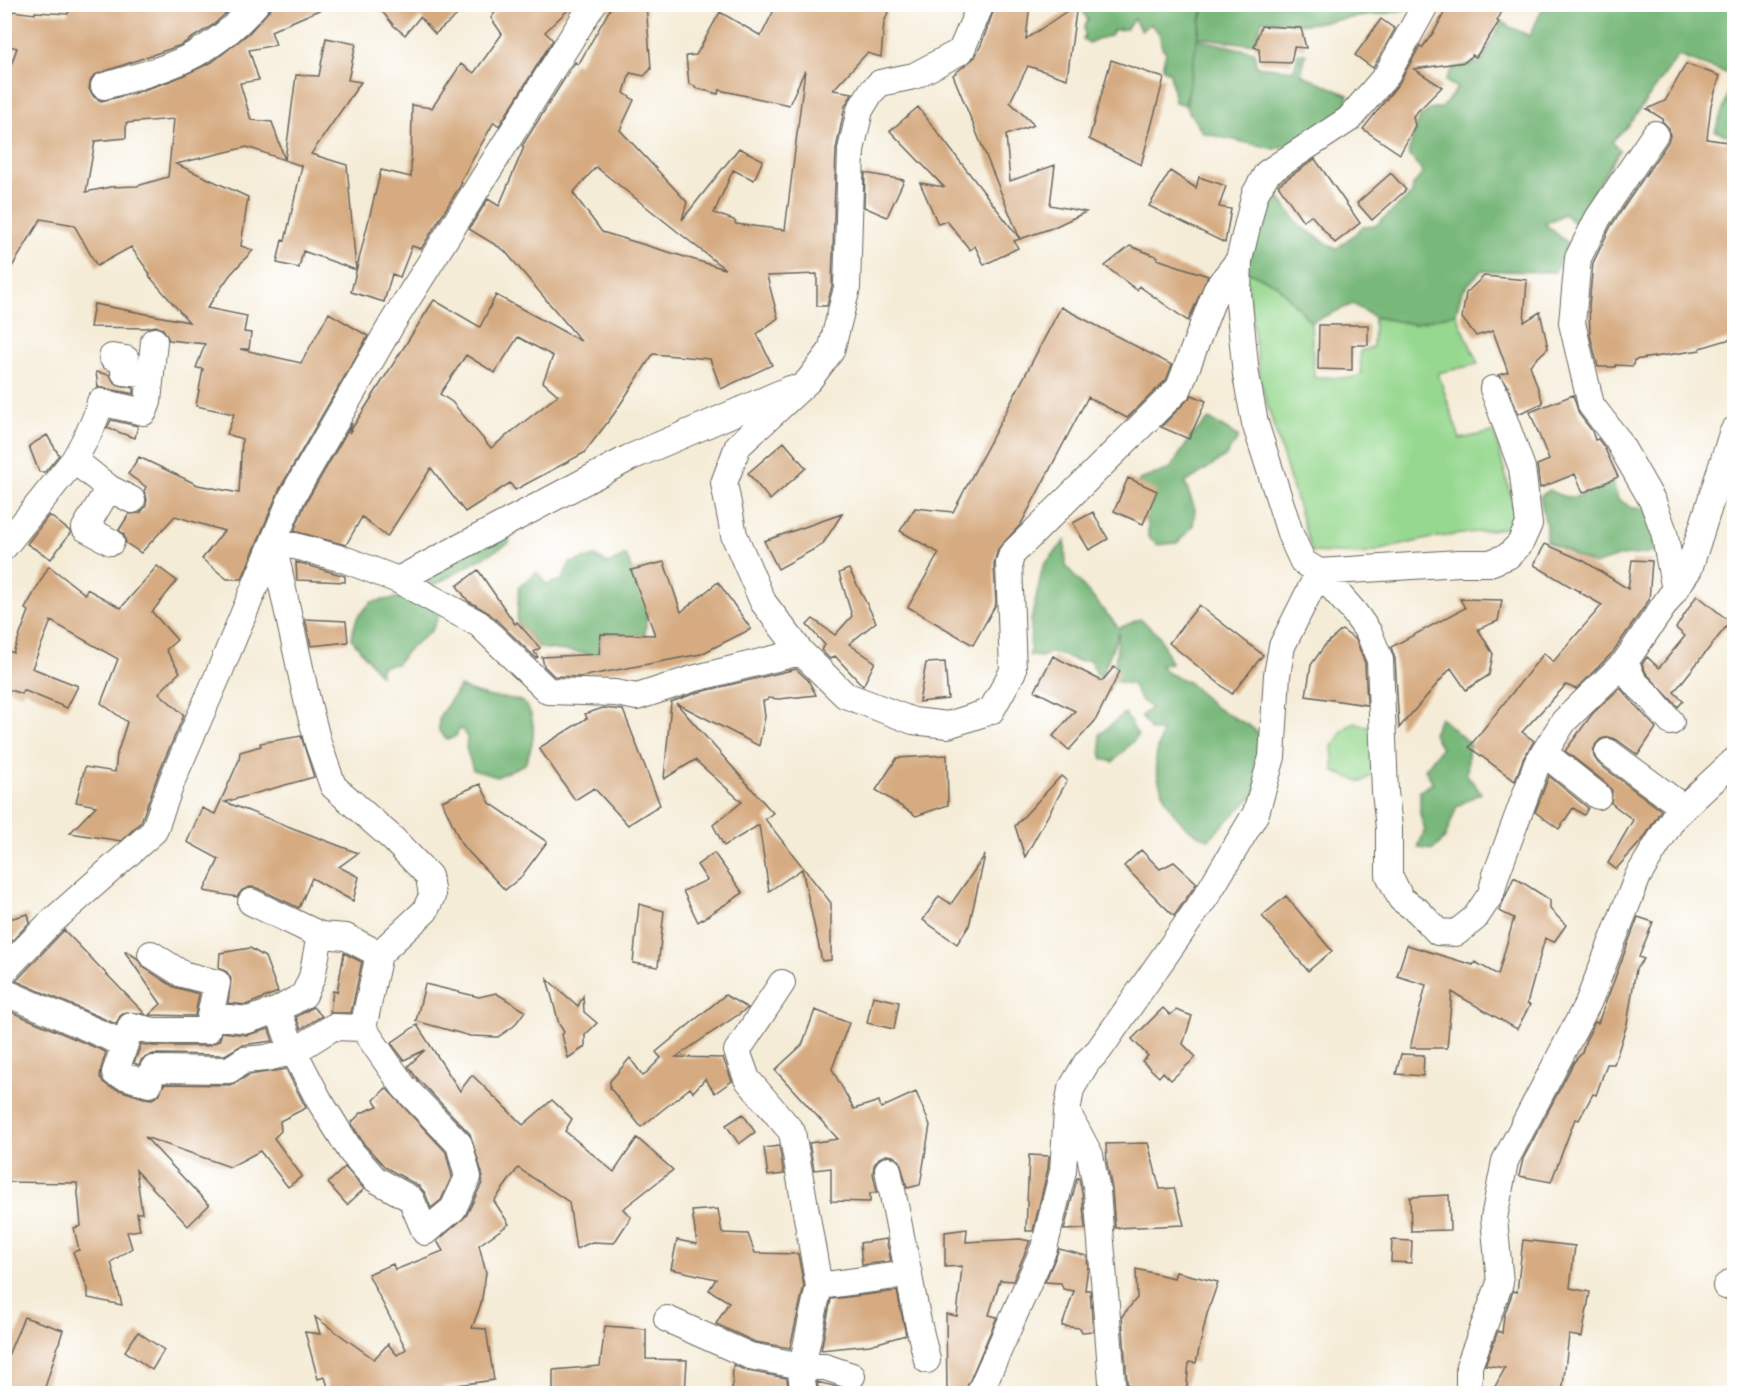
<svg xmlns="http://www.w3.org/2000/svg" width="1739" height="1398" font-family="Pangolin,sans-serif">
	<rect width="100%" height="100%" fill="#fff"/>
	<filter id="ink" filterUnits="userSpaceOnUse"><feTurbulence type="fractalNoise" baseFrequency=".0167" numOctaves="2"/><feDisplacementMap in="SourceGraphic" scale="12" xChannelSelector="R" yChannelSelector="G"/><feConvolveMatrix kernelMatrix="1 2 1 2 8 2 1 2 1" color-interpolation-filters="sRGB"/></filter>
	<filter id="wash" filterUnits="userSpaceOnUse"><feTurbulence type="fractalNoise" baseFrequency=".008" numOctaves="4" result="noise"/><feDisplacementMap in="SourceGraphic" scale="24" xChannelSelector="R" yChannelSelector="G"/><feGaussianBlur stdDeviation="1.35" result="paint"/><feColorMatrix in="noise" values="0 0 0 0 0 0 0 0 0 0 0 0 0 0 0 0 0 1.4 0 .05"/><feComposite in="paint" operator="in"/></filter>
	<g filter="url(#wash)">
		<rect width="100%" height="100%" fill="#f5ecd7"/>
		<path fill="#96d88f" stroke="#597a56" stroke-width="1.5" d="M1245,270l32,15 34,37 3,55 37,1 10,-3 -1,-24 13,-4 1,-30 40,7 42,-11 22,51 -40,9 22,66 34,-7 25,94 -87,12 -69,16 -51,-2 -51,-168z
			M1355,722l20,8 -2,44 -11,8 -28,-10 -2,-25 12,-18z"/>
		<path fill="#78b87a" stroke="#4a6a4b" stroke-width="1.5" d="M1083,5h120l-6,34 58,13 1,14 38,4 4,-17 8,1 -5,20 47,21 -3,17 -32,25 -39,12 -71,-16 -17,-26 11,-67 -12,65 -10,-3 -5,-29 -8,-5 4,-16 -4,-4 -3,-15 -9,-9 -9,7 -7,-12 -8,10 -12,1 -4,6 -10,2 -11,5 -6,-4 2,-4 -1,-8 4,-7 -4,-6z
			M1204,5h216l-25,7 -88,12 -45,-4 -6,22 -8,2 -50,-7z
			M1544,5h190v71l-56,-20 -48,67 -18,19 8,8 -46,73 -10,-9 -19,10 23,19 -13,29 -74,-1 -19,20 -6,22 -42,11 -40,-7 -21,-13 -42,18 -34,-37 -32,-15 23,-88 32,44 36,23 27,-22 12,-1 37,-32 1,-9 10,-12 -15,-20 12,-36 12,-9h10l15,-20 -12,-7 8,-13 27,-6 22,-41 8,6 20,9z
			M1734,79v59l-19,-7z
			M1209,419l30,18 -14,20 -40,26 10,26 -2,17 -16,17 -20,2 -9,-8v-12l-12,-30 3,-15 31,-11 23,-35z
			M1613,482l5,17 14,9h18l8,42 -14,4 -23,2 -27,9 -48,-24v-15l-6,-30 10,-6c21,15 41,2 63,-8z
			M515,508l-6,35 -89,50 -9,-9z
			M1065,541l1,25 53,62 21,-9 19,16 12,28 -11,2 8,8 20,9 28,26 34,18 17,15 -8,49 -50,49c-30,-8 -48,-40 -53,-71 -2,-11 4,-26 6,-37h-11l-10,-15 10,-8 -11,-9 -8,-15 -19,-3 6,-49 -19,48 -10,-20 -11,1 -29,-9 -8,5 -12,-1 1,-36 12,-54z
			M626,555l21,54 -2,26 -44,-1 -2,21 -59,-7 -23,-26 2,-35 18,-15 9,12 16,-4 8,-17 25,-7 13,8z
			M409,596l32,15 -9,19 -23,19 -13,15 -14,2 -2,9 -29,-37 6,-20 14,-16z
			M460,686c10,6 21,9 32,11 19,2 35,-2 40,22 4,16 -1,30 -7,45l-28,13 -24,-7 -7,-22 1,-10 -4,-9 -4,1 -3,6 -8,4 -9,-9v-14z
			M1125,713l13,23 -25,26 -11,-3 -2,-25z
			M1440,717l29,26 -2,32 14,18 -24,13 -12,32 -12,12 -15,-2 7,-19 -5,-14v-24l13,-8 -8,-14 16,-21 -8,-14z"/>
		<g id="blocks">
			<path fill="#d6ab81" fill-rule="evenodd" d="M69,4l165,2 -21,19 -32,20 -87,30 -4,7 -1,7 5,8 7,4 31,-7 41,-14 39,-18 37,-29 26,-29h58l-62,27 5,14 -27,5 10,30 -19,3 11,37 21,2 13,38 11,-85 23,1 7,-38 30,6 -8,36 13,2 -50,72 36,11 9,105 -53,-19 -4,17 -22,-5 5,-23 3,1 17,-75 -55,-19 -71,17 72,33 -7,49 12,4 -23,25 -23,33 40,8 -3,16 7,1 -2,16h-9l61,14 28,-50 39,23 -89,154 -37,89h-15l-25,-20 22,-28 -49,-15 -34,37 -15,-10 -2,-8 -5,-5 10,-16 11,-1 6,-7 1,-7 -3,-8 2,-4 -18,-13 11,-17 59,28 41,8 3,-54 -15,-5 7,-20 -38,-8 7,-37 -7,-1 9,-24 -36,-4 -6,-11 -7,-3 -10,2 -56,-1 4,-23 95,18 -40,-46 1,-2 -19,-27 -34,19 -23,-41 -33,-6 -37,61v-195l13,-37 -11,-3 6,-34 23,3v-2l33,2zM174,119l-6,58 -31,9 -27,1 -24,5 9,-51 31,-3v-15z
				M376,4h94l-35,30 -15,-17 -15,18 -11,-9z
				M501,4h73l-29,28 8,8 -54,86 -5,-4 -34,60 2,1 -41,66 -9,-3 -12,31 -8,-3 -8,28 -33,-10 30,-122 30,7 1,-72 20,3 29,-44 13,9 28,-39 -11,-16z
				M613,4h33l5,65 -7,7 -14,-3 -6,20 10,7 -14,30 67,72 -5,18 57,-72 24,12 -9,20 -21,-10 -19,43 20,7 2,4 49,6 20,-160 -16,35 -70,-15 -1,4 -23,-6v-2l-6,-2 -3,-28 10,-1 24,-43 41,24 16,-32h114l-7,19 -3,34 -14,-4 -34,37 20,3 -8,13 -9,43 -4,137 -5,20h-10v-32l-50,2 11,42 -21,16 15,31 -51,24 -11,-30 -57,-5 -39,60 -30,39 -69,37 -5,-7 -45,29 -34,-44 -44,69 -25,-20 -16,28 -52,-14 11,-27 47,-81 -3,10 85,-133 46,27 16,-32 85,46 -77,-91 -35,-21 19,-30 11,7 25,-59 -2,-1 53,-84 3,3zM596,167l82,65 47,37 -123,-37 -29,-39zM518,337l35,19 -10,26 15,13 -67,53 -39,-46 -12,-8 26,-39 29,18z
				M996,4h34l-4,35 51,-35 -10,75 -39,-13 -18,36 24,23 -28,10 4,46 45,-16 -5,40 36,7 -34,16 -38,13 4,7 -34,17 -9,-19 -5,4 -23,-29 -9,3 -18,-41 24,4 -54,-56 28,-24 102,132 -67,-164 22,-18 6,-12z
				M1449,4h57l-9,17 2,1 -23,35 -4,-2 -7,7 -51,7 28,18 -29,29 2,10 -15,28 -37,-25 36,-46 21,-37 2,2 13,-18z
				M1381,19l14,10 -22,39 -18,-13z
				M1261,26l40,2 5,20 -12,-1 -3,16 -31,-1 -1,-13 -5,-2z
				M1111,60l53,18 -23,87 -52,-26z
				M1686,64l34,12 -9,29 -4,34 27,4 -4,35 4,1v159l-34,10v2l-66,10 -1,6 -18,-1v2h-17l-8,-32 -1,-29 4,-43 18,-37 57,-84 2,-6 -1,-8 -7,-7 1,-2 -16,-10 18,-8z
				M1315,159l45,64 -25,20 -24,-28 -8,6 -25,-36z
				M1170,171l26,17 3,-11 27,9 -7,21 12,2 -6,34 -76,-37z
				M865,173l39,7 -17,37 -23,-10z
				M1391,173l15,17 -34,30 -15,-17z
				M1130,246l28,11 -1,2 51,17 -20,45 -49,-35 -2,4 -32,-24z
				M1484,276l43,4 -3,42 16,-10 8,36 -18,17 13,38 -25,11 -11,-30 -9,-9 10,-3 -15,-41 -17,5 -14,-18 4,-25z
				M1061,307l111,58 -6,15 -39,38 -39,-21 -67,127 -23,25 -4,15 2,40 -23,41 -65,-38 31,-54 -39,-22 15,-23 38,4z
				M1319,325h49v20h-16v25l-34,-1z
				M96,372l14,3 5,9 19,4v6l-36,-7z
				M1192,395l14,6 -17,38 -28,-12z
				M1573,395l6,19 13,17 3,9 3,-1 6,8 14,30 -35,16 -8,-19 -35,14 -3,-23 12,-5 -19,-48z
				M111,420l27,6 -3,12 -28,-10z
				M47,435l12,20 -14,17h-6l-10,-26z
				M784,442l22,26 -36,32 -22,-27z
				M1128,478l29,13 -14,33 -29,-13z
				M1093,512l15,27 -19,11 -16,-27z
				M842,514l-20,31 -44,24 -14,-28z
				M49,515l22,17 -20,27 -24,-15z
				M1545,544l39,17 44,28 4,-29 20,1 -3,39 -36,52 -37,37 -10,-4 -44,47 12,9 -11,18 -8,22 -46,-34 75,-94 9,9 49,-57 -23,-13 2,-2 -3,1 -44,-26z
				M296,562l49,14v6l-48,-2z
				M664,562l17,50 37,-30 33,47 -50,25 -121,23 -26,-1 -10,-10 -2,-9 57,-3 2,-20 54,1 -24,-65z
				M49,566l36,28 2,-5 34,19 36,-42 20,15 -25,31 25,28 -11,10 14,22 -21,21 25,22 -25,57 -18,50 -20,19 -51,-8 26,-27 -20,-4 9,-35 30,5 2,-18 10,-32 -26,-19 17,-44 -67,-38 -19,47 46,18 -11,22 -44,-18 -1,4 -18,-6v-39l9,4 16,-42 -4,-2z
				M849,569l27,53 -27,22 26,18 -12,24 -28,-30 -5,3 -9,-9 4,-5 -18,-20 6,-6 22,16 17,-19 -13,-43z
				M478,570l37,54 2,-2 23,26 -6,4 4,5 -2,1 -47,-45 -21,-12 -11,-15z
				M1697,595l33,27 -56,70 9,9 -5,6 -32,-34 -4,-9 5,-7 12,11 26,-32 -9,-8z
				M1460,599l42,1 -4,21 -20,8 15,25 -4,21 -23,15 -15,-22 -52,60 -4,-69 -4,-12 74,-39z
				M1199,605l64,50 -31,39 -63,-51z
				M305,619l41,2 2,21 -37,4z
				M1342,630l14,10 9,23 2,42 -61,-9 5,-31 14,-20z
				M1053,656l49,25 12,-14 6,4 -25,50 -26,29 -16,-14 22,-25 -40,-20z
				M945,662l3,37 -29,3 7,-39z
				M796,669l12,11 8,15 -37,4 -11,-1v2l-5,1 2,16 -6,29 -83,-43 97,110 -8,6 66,84v57l-9,1 -20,-92 -33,22 -10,-66 -35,21 -11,-21 29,-23 -47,-42 -31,19 7,-77 25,-9z
				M1620,688l36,40 -18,27 -21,-15 -8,-3 -8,2 -5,5 -3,7 1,6 5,7 62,46 -17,28 -28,31 -8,-6 25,-43 -22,-17 1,-12 -5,-7 -42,-33 28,-38z
				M603,708l20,2 37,95 -32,20 -34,-37 -19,12 -36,-52 48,-30 -2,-4z
				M301,736l13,41 -89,25 133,51 -19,14 20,10 -6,24 -41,-23 -13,30 -42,-20 -7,-1 -8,3 -5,7 -33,-6 15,-32 -32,-17 15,-34 13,6 24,-54 1,-8 21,-6 -1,-3z
				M947,755l1,50 -32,11 -40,-26 21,-32z
				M1061,776l6,5 -42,76 -10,-31z
				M1549,776l39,32 -4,7 -11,-7 -14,21 -24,-17z
				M480,784l10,19 57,39 -26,35 -16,13 -43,-45 -20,-44z
				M1141,850l19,19 14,-7 23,21 -23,33 -50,-50z
				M714,853l29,40 -45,29 -15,-31 24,-11 -10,-15z
				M985,855l-16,71 -12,18 -34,-24 16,-24 12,8z
				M1514,877l36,23v9l16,16 -12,17 -9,-4 -18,66 3,1 -13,24 -65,-37 -5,56h-37l16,-63 -29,-9 10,-31 66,20 2,-3 23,13 16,-57 -15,-7z
				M1286,896l46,55 -24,20 -46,-55z
				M639,904l25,7 -6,56 -25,-4z
				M28,914l2,8 -19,20 -6,-22z
				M1638,917l15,5 -14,35 5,2 -8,10 -9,55 -13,40h-7l-11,31 -3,-1 -14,26 -4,-1 -24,63 -32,-6 4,-17 51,-97 8,-9 3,-11 10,-20 3,1z
				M64,930l81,84 -19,-2 -6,4 -4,8 -100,-43z
				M250,948l15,9 13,35 -32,13 -18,-2 3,-24 -4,-7 -8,-4 1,-15z
				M126,951l11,7 6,9 31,20 25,7 -4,22 -46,-1 12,-11 -36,-52z
				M344,953l18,9 -11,51h-21l3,-22 4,1z
				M547,979l31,27 5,-10 1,16 13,11 -12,12v12l-17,11 -6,-23 2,-3 -5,-8z
				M425,984l54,13 17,-4 29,18 -11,15 -16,11 -28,-1 -54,-15z
				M725,995l23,13 -72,49 47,1 9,23 -17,12 -10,-14 -12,13 -3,-4 -49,39 -31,-39v-7l20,-23 13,18 18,-18 -5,-6z
				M873,996l26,6 -5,27 -27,-6z
				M313,1007l9,9 -21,13 -5,-12z
				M1163,1008l7,7 6,-5 16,6 -9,28 13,13 -25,23 -8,-8 -4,5 -17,-16 6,-5 -16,-17z
				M815,1010l34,13 -17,46 22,40 25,-8 2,7 35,-16 14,33 -10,60 -13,3 -7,-27 -7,-5 -7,-1 -7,3 -5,7 -1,8 4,19 -7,1v9l-39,-1v-33l-17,2 -5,-27 29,-4 -63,-69 27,-25z
				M9,1011l97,41 -5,17 -1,8 3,5 7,5 34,11 8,1 7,-4 5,-11 65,1 8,-3 12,-7 37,-6 20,39 -26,13 1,10 -7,7 28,38 -14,11 -28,-36 -30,16 -85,-30 64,68 -21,21 -52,-56 6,43h-5l3,17 -13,2 5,16 -21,14 11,43 -34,-7v-9l-15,-37 6,-2 -5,-22 7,-2 -4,-43 -73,-1v-162z
				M417,1025l43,66 12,-16 51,50 29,-25 20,19 -7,12 49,41 23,-34 36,32 -50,39 8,8 -17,26 -22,-1 -16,7 -7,-47 -51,-34 -24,33 15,23 -30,21 7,28 -5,31 -9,24 14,1 8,51 -51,7 2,7h-115l-5,-17 -7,2 -13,-47 15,2 -5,-17 59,42 14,-15 9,11 9,-6 -38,-75 25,-10 2,6 48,-19 -6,-10 29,-25 16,-33v-10l-12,-39 -54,-57 -8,-11 17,-16 -21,10 -13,-17z
				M269,1029l4,12 -31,4 -17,10 -72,-1 -11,5 -3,6 -5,-2 7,-19 13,2h53l12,-5 3,-9 25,3z
				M1401,1054l23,1 -1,21 -27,-2z
				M386,1088l60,64 6,24 -11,24 -10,8 -6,-15 -6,-7 -34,-19 -21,-23 -13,-21 10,-10 17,-7 -4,-6z
				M743,1114l12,18 -16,12 -13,-19z
				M1148,1143l12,46 14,-1 10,37 -69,3 -3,-38 -5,-27 -1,-19z
				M779,1146l5,28 -16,2 -4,-28z
				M1029,1155l20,1 -1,13 -15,62h-7z
				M345,1167l19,22 -17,16 -19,-22z
				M1077,1178h2l3,15 3,36 -21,1z
				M1449,1195l1,35 -39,1 -1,-34z
				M718,1209l4,24 26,1 7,19 43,1 6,32 -14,62 -35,-6 -39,-18 13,-22 -20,-12 7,-11 -45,-10 6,-29 20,4 -5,-33z
				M967,1229l-1,13 54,-3 10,2 -17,40 -13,-1 -11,35 8,2 -33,77h-17l-1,-80 11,2 5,-50 -17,1v-35z
				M886,1239l5,22 -29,4 -2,-22z
				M1392,1240l20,1 -1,22 -20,-1z
				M1523,1240l52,6 -5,42 20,4 -8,45 -13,-2 -7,59h-71l14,-26 -20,-3 13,-34 4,2 2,-17 9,-25 4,1z
				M1059,1249l28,7 1,11 -3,23h5l3,41 -11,1 -2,-4 -18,-2 12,-35 -11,-2 -2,-6 -16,-1z
				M1136,1269l38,9 2,-6 42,10 -11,32 -11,49 -7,-1 -3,32h-58l-6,-78 15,-18z
				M897,1291l9,44 -36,10 -49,5 10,-51z
				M24,1317l39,13 -20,64h-39v-29z
				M605,1326l41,3v30l41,1 -2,34 -75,-7 -1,7h-56v-24l47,-4z
				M138,1332l26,18 -12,20 -27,-19z
				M733,1365l14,6 40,7 2,16h-57z
				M817,1382l21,5v7h-19z"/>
		</g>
	</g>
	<g filter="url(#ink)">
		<use href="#blocks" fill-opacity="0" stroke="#68655d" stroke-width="1.5"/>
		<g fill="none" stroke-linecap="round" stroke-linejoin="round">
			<defs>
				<path id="minor" d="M981,4l-20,47 -47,25 -34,7 -9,9 -11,18 -9,40 -4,138 -16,63 -22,29 -71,66 -14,37 10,52 29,67 38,50 44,43 68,26 35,4 43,-14 22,-40 -4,-108 3,-9 167,-166 38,-100 22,-28 -1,33 8,82 9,48 36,113 12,26 16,10 140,-9h31l18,-7 12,-12 9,-20 -7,-56 -29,-79
					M104,86c65,-18 106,-29 152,-82
					M1655,134l-57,84 -20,40 -6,65 19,82 26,34 36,63 11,30 11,58
					M1239,260l16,-66 12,-21 82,-54 37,-43 40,-72
					M112,357l14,2 -2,13 27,3
					M109,488l-35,-28c10,-19 22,-37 26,-58l44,10 4,-10 6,-61
					M111,542l-26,-14 24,-40 23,12
					M4,547l70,-87
					M398,580l231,-122 161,-69
					M1625,662l9,20 15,14 22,26
					M1608,752l76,56
					M1544,753l54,43
					M251,902l69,33 26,2 33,17
					M151,954l31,20 35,9 -7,33
					M4,971l44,-46 106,-94 19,-53 46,-105 73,-176 101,-175 200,-318
					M782,983l-45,68 10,28 45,53 27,154 -17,80 -1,7 3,21
					M4,992l121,52 6,-18 23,5h53l3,-15 38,4 30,-10 26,-15 8,-18 8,-42
					M278,1010l13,36 28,54 33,53 23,26 36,20 14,33 28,-23 15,-32 -9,-33 -55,-57 -41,-59 16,-74 46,-43 7,-15 -3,-20 -36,-37 -60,-53 -15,-43 -11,-43 -34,-156 22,2 51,14 52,20 81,44 69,67 67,2 22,4 55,-18 109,-27
					M125,1044l-10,29 34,11 4,-15 76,1 15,-10 22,-2 29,-7 38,-24 30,1
					M888,1170l30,152 9,38
					M819,1286l90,-12
					M1726,1286l8,-5
					M667,1319l83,37 52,10 23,1 27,9
					M979,1394l65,-146 19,-77 4,-59
					M1113,1394l-16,-203 -7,-36 -23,-43 4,-23 16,-27 12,-12 108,-155 49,-82 16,-56 5,-82 5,-29 37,-74 35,40 15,21 11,27 5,132 4,36v47l12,24 17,12 20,21 18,1 19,-15 16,-24 5,-19 41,-111 27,-43 61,-59 64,-93 43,-135 2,-4
					M1469,1394v-28l31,-83 -6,-65 11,-57 83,-158 50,-127 36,-59 60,-56"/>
			</defs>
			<use href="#minor" stroke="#68655d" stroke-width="28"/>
			<use href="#minor" stroke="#fff" stroke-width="26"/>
		</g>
	</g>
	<rect width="1739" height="1398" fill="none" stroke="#fff" stroke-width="24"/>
</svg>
